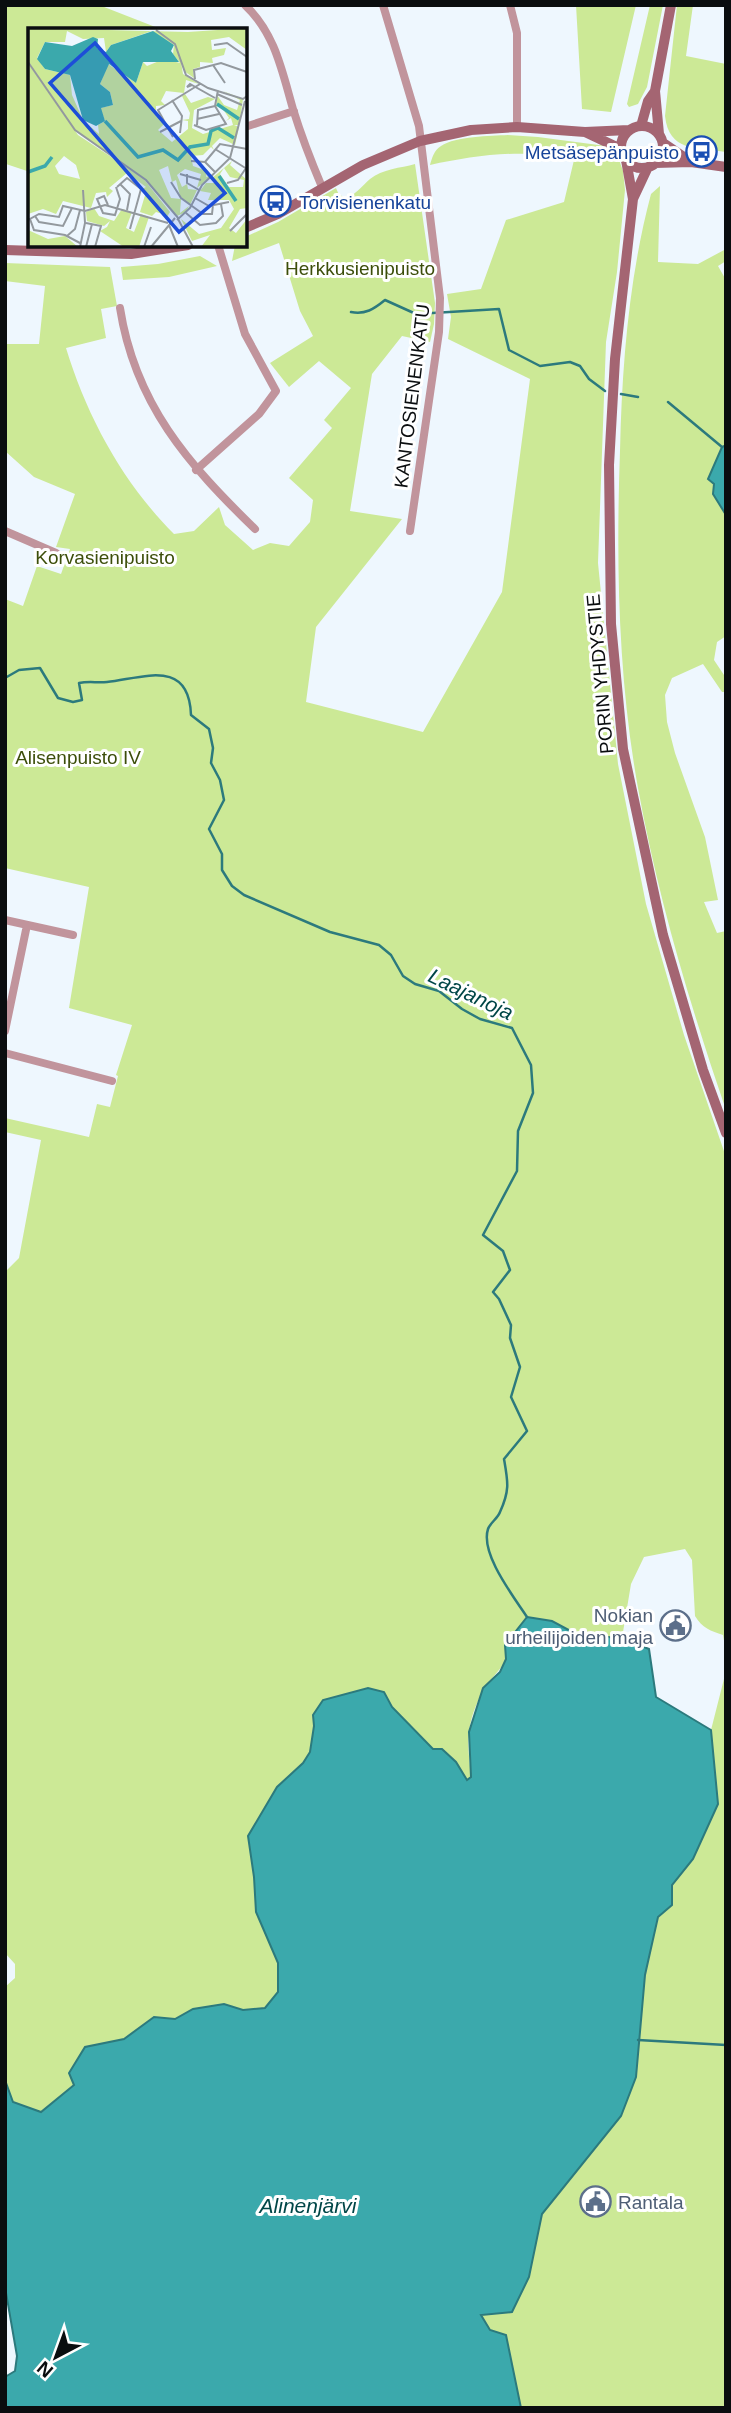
<svg xmlns="http://www.w3.org/2000/svg" width="731" height="2413" font-family="Arial,sans-serif">
	<rect width="100%" height="100%" fill="#eef7fe"/>
	<path fill="#cce996" d="M5,5h94l64,25h-133v142l-24,-8 -1,4z
		M576,5h60l-25,107 -29,-3z
		M650,5h13l-16,82 -9,17 -9,3 -2,-3z
		M677,5h16l-7,51 40,8v88c-30,-5 -57,0 -61,-36z
		M508,135l30,2 68,9 11,8 6,17 2,19 -8,82 -11,70 -8,221 20,201 28,140 38,131 42,122v495l-3,-17c-12,-4 -21,-7 -28,-19l-3,-56 -7,-11 -41,8 -13,27 -9,54 -44,-3 -26,-14c-35,29 -78,63 -83,112 -2,14 1,30 2,44l-4,4 -11,-19 -23,-13 -41,-42 -8,-15 -16,-4 -15,5 -40,22 1,11 -4,26 -7,11 -26,24 -23,90 2,35 22,51v29l-13,16 -22,2 -19,-6 -31,5 -18,10 -21,-2 -30,22 -38,8 -11,38 -34,28 -28,-11 -8,-22v-93l10,-9v-14l-10,-11v-681l14,-14 22,-118 -36,-8v-14l84,19 8,-33 13,3 8,-31 -2,-1 16,-50 -63,-17 20,-121 -84,-19v-269l18,7 14,-40 24,8 9,-25 -14,-2 19,-53 -41,-17 -29,-26v-107h34l6,-58 -40,-5v-18l105,4 7,39 -16,3 5,29 -40,10c21,69 57,135 108,186l20,-3 25,-24 6,18 28,25 17,-7 19,3 21,-24 3,-22 -24,-22 43,-50 -8,-8 27,-32 -32,-27 -30,26 -19,-24 43,-27 -13,-25 -21,-68 -47,18 3,-16h10v-8l33,-15 58,-34 3,7 9,3c11,-7 14,-12 22,-19 12,-10 31,-11 45,-15l20,139 -1,21 -4,18 -28,-6 -30,38 -22,137 52,8 -86,108 -10,75 117,30 79,-140 28,-213 -82,-40 3,-22 -4,-23 34,-5 25,-69 58,-18 10,-42c-47,-12 -97,-5 -144,5 2,-7 4,-15 11,-19 15,-10 49,-10 67,-11z
		M660,186l-2,76 40,2 28,-15v12l-8,5 8,14v165l-4,2 -9,47 13,21v121l-9,6 -3,18 12,18v14h-4l-19,-28 -31,14 -7,17 2,27 8,31 30,84 13,63 -14,2 13,31 9,-2v179c-36,-105 -68,-212 -88,-322 -20,-111 -22,-225 -18,-337 2,-87 9,-174 31,-257z
		M200,256l17,10 -48,11 -46,3 -2,-13 37,-3z
		M726,1671v737h-205l-15,-73 -16,-5 -10,-16 32,-2 17,-36 13,-62 79,-99 15,-38 9,-102 13,-58 14,-12v-20l21,-26 25,-55 -7,-74z"/>
	<path fill="#3ba9ac" stroke="#2c7a7d" stroke-width="2" d="M726,445v70l-13,-21 1,-10 -6,-5 14,-32z
		M527,1617l25,4 26,14 44,3 27,11 7,48 55,33 7,74 -25,55 -21,26v20l-14,12 -13,58 -9,102 -15,39 -79,98 -13,63 -17,35 -31,3 9,15 16,5 15,73h-516v-31l10,-6 2,-15 -12,-69v-207l8,22 28,10 33,-27 -5,-12 16,-26 39,-8 30,-22 21,2 18,-10 31,-5 19,6 22,-2 13,-16v-29l-22,-51 -2,-35 -6,-41 29,-49 26,-24 7,-11 4,-26 -1,-11 10,-15 45,-12 16,4 8,15 41,42h9l14,13 11,18 4,-3 -2,-45 14,-44 17,-16 6,-13 -1,-14z"/>
	<g fill="none" stroke-linecap="round" stroke-linejoin="round">
		<path stroke="#2c7a7d" stroke-width="2.5" d="M351,312c14,3 23,-3 34,-12l31,14 83,-5 10,41 31,16 30,-4 10,4 9,13 16,12
			M621,394l17,3
			M668,402l54,45
			M5,678l14,-8 21,-2 18,30 15,4 9,-2 -3,-17c10,-2 18,0 28,-1 36,-4 82,-24 84,33l18,14 4,19 -2,15 9,17 4,20 -15,29 13,25v16l10,16 12,9 86,37 49,13 12,10 12,21 12,8 24,7 23,18 18,10 32,9 19,37 2,28 -15,38 -1,40 -34,64 20,16 7,19 -17,22 6,7 12,26 -1,13 10,29 -9,30 16,34 -23,28c4,23 6,31 -4,53 -2,6 -10,11 -12,17 -8,25 26,68 39,88
			M638,2040l88,5"/>
		<path stroke="#c1949c" stroke-width="8" d="M245,5c30,28 37,66 48,104 8,26 18,52 29,78
			M383,5l36,121 21,172 -1,34 -29,199
			M510,5l7,28v94
			M245,127l49,-16
			M120,308c15,96 68,156 135,221
			M196,470l63,-56 17,-23 -31,-57 -27,-89
			M5,531l51,22
			M5,920l68,15
			M5,1031l22,-106
			M5,1053l107,28"/>
		<path stroke="#a46572" stroke-width="10" d="M641,126l7,-25 7,-10
			M621 147a21 21 0 1 1 42 0a21 21 0 1 1-42 0Z
			M585,132l36,17
			M659,134l-4,-43 16,-86
			M663,143l28,19
			M626,160l7,39 -18,160 -6,106 2,159 12,125 40,186 40,135 23,63
			M655,163l36,-1 35,5
			M633,199l15,-32
			M245,228l33,-14 85,-49 57,-24 51,-11 46,-3 68,5 44,-2
			M5,250l126,4 57,-9"/>
	</g>
	<defs>
		<symbol id="bus-ring" viewBox="-11 -11 22 22"><circle r="9.5" fill="#fff" stroke="#1a4fb4" stroke-width="1.5"/><path d="M-5-6H5V4H4V6H2V4H-2V6H-4V4H-5ZM-3.5-4V0h7V-4ZM-3.5 1.2v1.5H-2V1.2ZM2 1.2v1.5H3.5V1.2Z" fill="#1a4fb4"/></symbol>
		<symbol id="civic-ring" viewBox="-11 -11 22 22"><circle r="9.5" fill="#fff" stroke="#5c6f8a" stroke-width="1.5"/><path d="M-.6-6.5H3V-4.5H.6V-3L4-1V1h2V6H-6V1h2V-1L-.6-3ZM-1.2 2.5V6h2.4V2.5Z" fill="#5c6f8a"/></symbol>
	</defs>
	<g fill-rule="evenodd">
		<use href="#bus-ring" x="684" y="134" width="35" height="35"/>
		<use href="#bus-ring" x="258" y="184" width="35" height="35"/>
		<use href="#civic-ring" x="658" y="1608" width="35" height="35"/>
		<use href="#civic-ring" x="578" y="2184" width="35" height="35"/>
	</g>
	<g text-anchor="middle" dominant-baseline="central" stroke-width="6" stroke-linejoin="round" paint-order="stroke">
		<g font-size="19" fill="#164399" stroke="#fff" text-anchor="end">
			<text x="679" y="152">Metsäsepänpuisto</text>
			<text x="299" y="202" text-anchor="start">Torvisienenkatu</text>
		</g>
		<g font-size="19" fill="#3c4e0a" stroke="#fff">
			<text x="360" y="268">Herkkusienipuisto</text>
			<text x="105" y="557">Korvasienipuisto</text>
			<text x="78" y="757">Alisenpuisto IV</text>
		</g>
		<g font-size="19" fill="#0a0d0f" stroke="#fff">
			<text transform="translate(412 396) rotate(-83)">KANTOSIENENKATU</text>
			<text transform="translate(600 674) rotate(-95)">PORIN YHDYSTIE</text>
		</g>
		<g font-size="19" fill="#4e5e75" stroke="#fff" text-anchor="end">
			<text x="653" y="1615">Nokian<tspan x="653" dy="22">urheilijoiden maja</tspan></text>
			<text x="618" y="2202" text-anchor="start">Rantala</text>
		</g>
		<g font-size="21" font-style="italic" fill="#004647" stroke="#fff">
			<text transform="translate(471 994) rotate(26)">Laajanoja</text>
			<text x="308" y="2205">Alinenjärvi</text>
		</g>
	</g>
	<g transform="translate(28 28)">
		<rect width="219" height="219" fill="#eef7fe"/>
		<path d="M0,0l160,4 59,-4v22l-18,-13 -18,3 1,10 14,-2 -2,7 -12,3 1,5 -13,-1v5l-7,2 1,9 -10,-7 -3,-9 2,12 16,10 -13,-4 -2,13 -18,-2 -5,10 4,4 -9,1v10l9,7 -7,7 14,12 16,-13v-8l-6,-1 7,-1 1,-6 -8,-17 3,-2 6,9 17,-6 7,2 -21,11 -2,18 11,6 30,-9 -2,-7 -5,3 3,-3 -9,-13 -4,2 1,-12 7,10 13,5 3,-10 -17,-9 20,8 -4,26h-5l5,2 -4,18 -15,-7 -8,8 2,4 -3,-3 -8,8 -12,1 2,10 14,5 -1,6 8,-3 -17,14 4,-14 -16,-5 -8,6 5,12 5,-3 1,5 9,1 -7,15 -10,-9 -4,-16 -4,2 -4,-16 -9,4 12,28 10,1 -1,14 9,-7 -3,6 -9,4 -32,-37 -71,-50 -46,-68zM39,3l16,8 21,-1 2,14 5,-7 41,-14 22,14 -1,9 7,9 -16,-4 -17,7 -4,-4 -7,21 -28,-19 -8,20 10,8 3,13 -13,3 5,13 -7,4 1,9 -16,-14 -11,-25 -2,-20 -25,-6 -8,-11 8,-16h20zM0,35l50,72 65,43 27,34 -5,8 1,-5 -10,-3 -4,4 -12,-4 6,-20 -4,-3 4,-2 -19,-14 -18,15 4,3 -6,6 -1,-5 -10,1 -5,15 -28,-7 -7,13 -13,-5 -15,5zM36,128l12,9 4,14 -21,-5 -4,-8zM204,133l-2,4 17,15v28l-7,1 -11,19 7,5 11,-14v28h-46l9,-12 -18,6 -11,-22 18,15 22,-6 13,-19 -5,-9h-21l3,-7 -11,-2 6,-8h9l-3,-5 12,-10 -4,6 9,13h14l1,-7 -14,-3 -6,-9zM66,180l5,8 15,5 8,-12 10,3 -6,16 8,4 7,-18 8,3 -10,30h-15l-24,-16 7,-4 3,-6 -6,5 -17,-5 -1,-9zM0,202l20,9 17,-3 13,11h-50z" fill="#cce996" fill-rule="evenodd"/>
		<path d="M125,3l21,14 -3,6 8,11h-36l-7,21 -27,-19 -9,20 10,8 3,13 -12,3 4,13 -9,5 -13,-6 -13,-45 -25,-6 -8,-10 8,-17 27,4 21,-9 5,2 -1,9 9,4 5,-7z" fill="#3ba9ac"/>
		<path fill="none" stroke="#3ba9ac" stroke-width="3.5" d="M189,76l22,15M77,93l33,36 25,-7 15,10 12,-13 18,-3 3,-13 7,-3 16,10M0,144l17,-6 7,-9M191,148l17,25"/>
		<path fill="none" stroke="#93999e" stroke-width="2" d="M113,0h79M128,2l19,14 11,31 22,13 35,11 4,-3M186,17l13,-2 20,14M0,34l47,68 71,50 33,39M185,37l12,18M167,51l-1,-9 27,-7 26,9M164,57l-5,2 3,-3 25,14M189,66l25,11M144,72l10,16 -2,17M169,91l22,-5M166,97l12,5 20,-6 -11,-18 3,-16M169,97l1,-15 17,-4M132,104l21,-11M145,109l-15,-27 42,-26M187,121l32,20M163,133l14,1 10,10M177,134l15,-18 27,5M152,146l21,6M159,146v9l12,7M143,154l10,16 22,16h9l1,-9M199,155l11,-3 8,-12M92,156l10,10 -3,16M89,159l10,-9 14,11 -11,40M167,170l14,8 20,-4M80,177l-4,-9 -7,3 6,14 12,2 5,-16 -4,-12M158,185l14,12 16,-2 7,-7 -2,-12M7,188l4,6 24,4 9,-18M150,191l15,28M149,192l13,-12 12,-23 28,-27 15,-57M58,195l15,3 -6,21M141,197l9,22M202,203l17,-17M39,208l8,-7 5,-19M52,215l-15,-8 -31,-5 -4,-11 9,-5 20,3 4,-11 22,5 20,-6 63,18M52,219l5,-24 -2,-33M58,219l6,-23M116,219l7,-20M123,219l24,-29"/>
		<path fill="#1d4ed8" fill-opacity="0.15" stroke="#1d4ed8" stroke-width="3.5" d="M67,15l130,150 -46,39 -129,-149z"/>
		<rect width="219" height="219" fill="none" stroke="#0a0d0f" stroke-width="3.5"/>
	</g>
	<rect width="731" height="2413" fill="none" stroke="#0a0d0f" stroke-width="14"/>
	<g transform="translate(56 2357) rotate(221)" stroke="#ffffff" stroke-width="5" paint-order="stroke">
	<path d="M0-5L12 26L0 18L-12 26Z" fill="#0a0d0f"/>
	<text y="-10" font-size="19" font-weight="bold" text-anchor="middle" fill="#0a0d0f">N</text>
	</g>
</svg>
